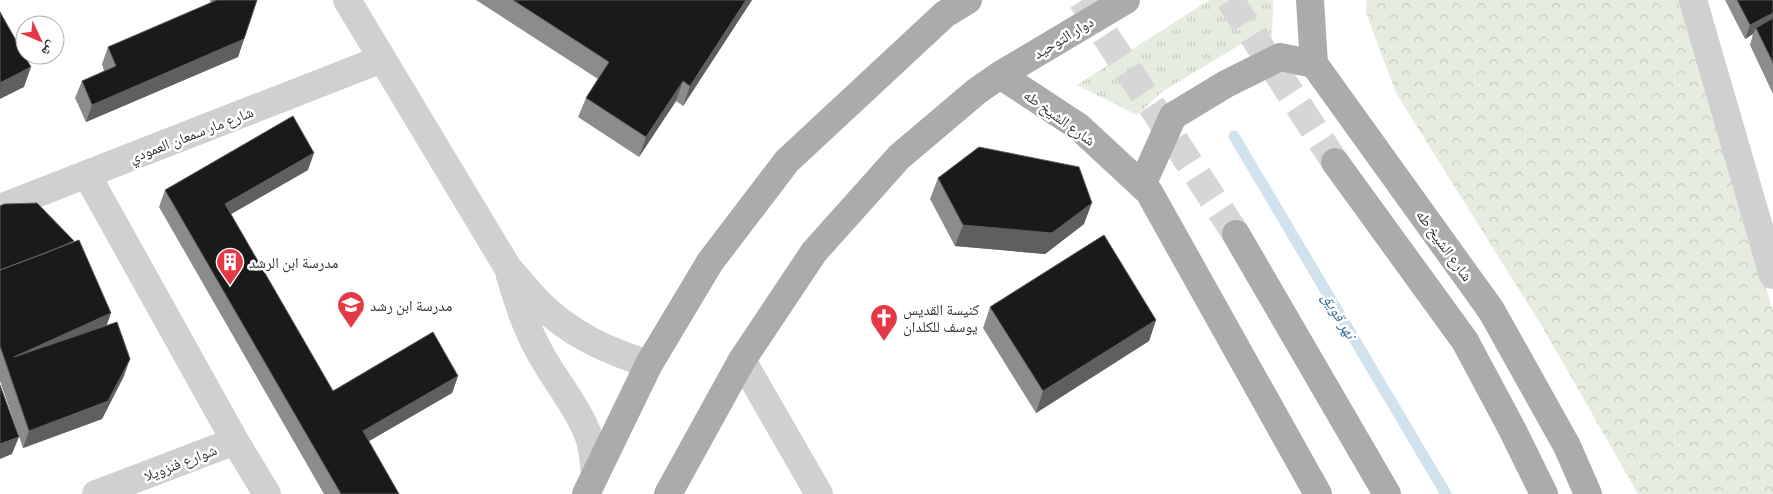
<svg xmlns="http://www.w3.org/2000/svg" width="1773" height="494" font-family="'Exo 2','Noto Naskh Arabic',sans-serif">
	<defs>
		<pattern id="grass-tufts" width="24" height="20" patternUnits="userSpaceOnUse" patternTransform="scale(1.25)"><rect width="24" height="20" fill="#e6ecdf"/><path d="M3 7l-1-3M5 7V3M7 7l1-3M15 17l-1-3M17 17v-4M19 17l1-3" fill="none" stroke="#c6cbc0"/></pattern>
		<pattern id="park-crowns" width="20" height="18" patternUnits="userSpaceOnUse" patternTransform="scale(1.25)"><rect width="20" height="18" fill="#e6ecdf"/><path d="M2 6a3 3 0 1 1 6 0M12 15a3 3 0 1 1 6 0" fill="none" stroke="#c6cbc0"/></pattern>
	</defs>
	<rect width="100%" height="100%" fill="#fff"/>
	<path fill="url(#grass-tufts)" d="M1209,0h64l-1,37 -29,6 -80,48 -26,24 -60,-30z"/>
	<path fill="url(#park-crowns)" d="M1367,0h314l92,311v183h-135l-95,-166 -147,-235 -30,-80z"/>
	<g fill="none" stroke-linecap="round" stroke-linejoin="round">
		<path stroke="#cfe2ee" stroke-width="11" d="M1234,136l212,358"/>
		<path stroke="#d6d6d6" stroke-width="28" stroke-dasharray="28 14" stroke-linecap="butt" d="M1082,0l154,234
			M1230,0l105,162"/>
		<path stroke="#d0d0d0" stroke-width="28" d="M347,0l161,268c10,11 20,23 31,35 31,31 68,48 110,61
			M1693,0l80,275
			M87,175l148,266 32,53
			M0,208l382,-149
			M510,276c8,26 16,52 29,75 16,30 40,57 51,89 3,11 4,23 5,34
			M742,360l77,134
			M96,494l139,-53"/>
		<path stroke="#ababab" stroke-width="28" d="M1310,0l4,64 177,246 76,136 21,48
			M1000,75l79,52 70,65 169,302
			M1335,162l130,179 47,88 32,65
			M1142,185l31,-69 53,-32 54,-27 34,7
			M1236,234l151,260
			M586,494l63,-130 61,-102 77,-101 158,-147 23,-14
			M668,494l74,-134 72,-108 85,-95 78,-66 23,-16 126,-75"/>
	</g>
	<path fill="#8c8c8c" d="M210,0h47l-19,57 -152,65 -11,-24 7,-17 22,-10 -2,-7 6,-17 103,-44z
		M476,0h276l-69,106 -7,-5 -37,56 -61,-40 8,-19 12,-19z
		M1725,0h48v94l-23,-49 3,-11 -8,5z
		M308,170l-77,44 102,177 125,-15 -6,17 -83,48 30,53h-75l-165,-287 6,-17z
		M938,178l146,46 -39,30 -90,-8 -25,-47z
		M0,206l73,37 38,70 -5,13 18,50 -22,43 -79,29 -23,-67z
		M990,307l166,13 -7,21 -113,72 -53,-85z"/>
	<path fill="#5f5f5f" d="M746,0h6l-69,106 7,-20z
		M1773,13v11l-17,4 -3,6 -8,5 5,-14z
		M244,39l-6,18 -152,65 6,-17z
		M31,67l-7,20 -24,12v-16z
		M683,81l-7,20 -37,56 7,-20z
		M314,153l-6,17 -89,51 6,-17z
		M1092,203l-8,21 -39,30 -90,-8 8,-21z
		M111,313l-6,17 -91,27z
		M1156,320l-7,21 -113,72 7,-22z
		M130,359l-6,17 -22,43 -79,29 6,-17z
		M458,376l-6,17 -95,55 6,-17z
		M19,437l-7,17 -12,5v-15z"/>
	<path fill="#1a1a1a" stroke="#5f5f5f" d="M217,0h40l-13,39 -152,66 -10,-24 34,-15 -8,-19z
		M513,0h233l-56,86 -7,-5 -37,56 -60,-39 23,-36z
		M1737,0h36v13l-23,12z
		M0,12l31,55 -31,16z
		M1773,18v45l-17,-35z
		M293,116l21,37 -89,51 108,187 100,-59 25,44 -95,55 36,63h-58l-176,-304z
		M979,147l100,20 13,36 -40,30 -89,-8 -25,-47z
		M37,203l37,38 -28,12 -46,17v-64l4,-2z
		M1104,235l52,85 -113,71 -53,-84z
		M79,240l32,73 -97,44 103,-35 13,37 -22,42 -79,30 -29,-85v-76z
		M0,385l19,52 -19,7z"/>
	<defs>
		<symbol id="building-pin" viewBox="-11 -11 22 30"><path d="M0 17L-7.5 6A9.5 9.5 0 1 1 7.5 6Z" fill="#e63946" stroke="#fff"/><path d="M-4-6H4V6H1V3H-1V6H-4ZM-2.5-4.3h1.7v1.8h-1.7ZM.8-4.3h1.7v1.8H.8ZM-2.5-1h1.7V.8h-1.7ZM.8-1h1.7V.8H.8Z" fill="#fff"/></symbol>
		<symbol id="school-pin" viewBox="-11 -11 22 30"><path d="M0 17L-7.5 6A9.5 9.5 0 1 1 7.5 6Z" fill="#e63946" stroke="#fff"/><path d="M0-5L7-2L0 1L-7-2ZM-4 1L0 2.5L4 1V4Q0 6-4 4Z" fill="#fff"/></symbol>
		<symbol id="church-pin" viewBox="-11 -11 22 30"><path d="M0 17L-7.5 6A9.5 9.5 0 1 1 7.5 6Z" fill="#e63946" stroke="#fff"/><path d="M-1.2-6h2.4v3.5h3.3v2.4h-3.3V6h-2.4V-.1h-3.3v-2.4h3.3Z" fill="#fff"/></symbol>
	</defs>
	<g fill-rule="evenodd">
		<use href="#building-pin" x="214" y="246" width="32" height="43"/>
		<use href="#school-pin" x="335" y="289" width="32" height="43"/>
		<use href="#church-pin" x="868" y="302" width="32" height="43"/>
	</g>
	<g text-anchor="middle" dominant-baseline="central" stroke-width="5" stroke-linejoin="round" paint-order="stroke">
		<g font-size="15" fill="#333" stroke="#fff">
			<text transform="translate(1063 37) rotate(-31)">دوار التوحيد</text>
			<text transform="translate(1060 117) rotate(36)">شارع الشيخ طه</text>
			<text transform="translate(191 134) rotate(-21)">شارع مار سمعان العمودي</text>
			<text transform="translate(1445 245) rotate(54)">شارع الشيخ طه</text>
			<text transform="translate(180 462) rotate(-21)">شوارع فنزويلا</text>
		</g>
		<g font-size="15" fill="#333" stroke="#fff" text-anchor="start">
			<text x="249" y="262">مدرسة ابن الرشد</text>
			<text x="370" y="305">مدرسة ابن رشد</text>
			<text x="903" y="309">كنيسة القديس<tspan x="903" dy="17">يوسف للكلدان</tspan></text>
		</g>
		<g font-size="16" font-style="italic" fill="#3f7597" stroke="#fff">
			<text transform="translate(1340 315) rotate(59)">نهر قويق</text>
		</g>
	</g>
	<g transform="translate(40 40) rotate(134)"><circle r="24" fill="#ffffff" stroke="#adadad"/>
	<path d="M0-4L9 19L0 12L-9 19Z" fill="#e63946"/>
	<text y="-8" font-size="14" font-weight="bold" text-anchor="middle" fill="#333333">ش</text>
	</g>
</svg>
